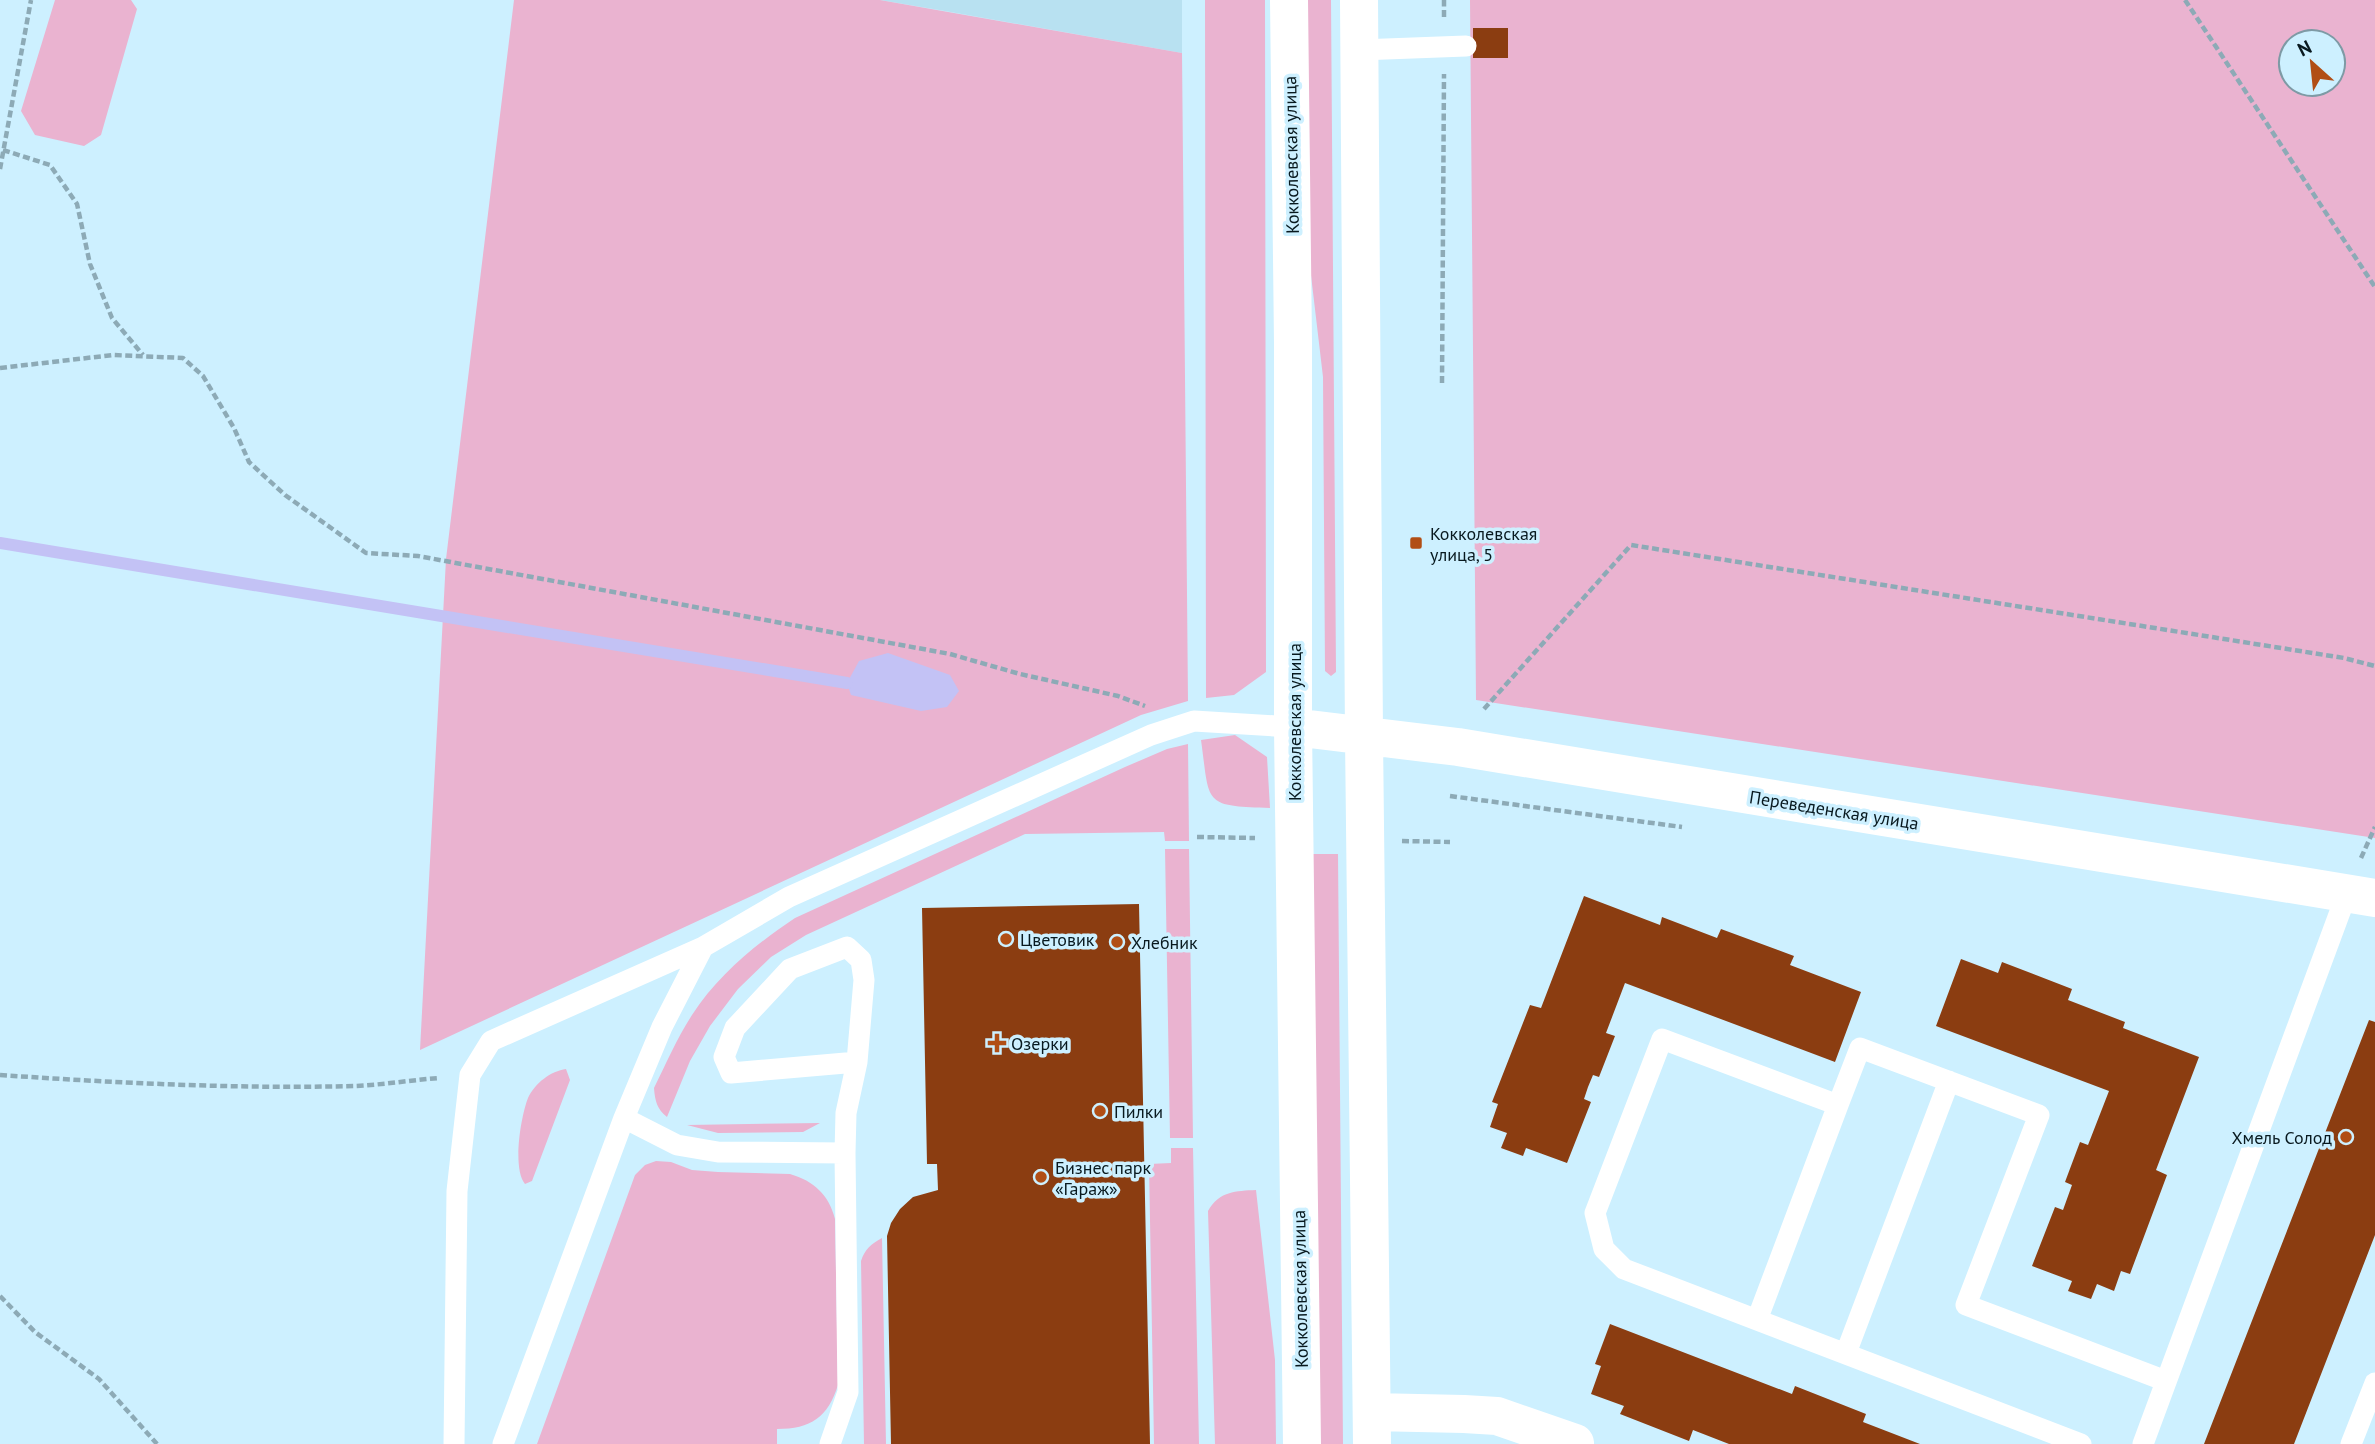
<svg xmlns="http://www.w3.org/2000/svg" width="2375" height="1444" font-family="'PT Sans',sans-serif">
	<rect width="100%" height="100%" fill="#cdf0ff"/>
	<path fill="#b8e1f1" d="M880,0h302v53l-237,-42z"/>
	<path fill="#eab3d0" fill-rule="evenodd" d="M55,0h76l6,9 -36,126 -17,11 -49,-11 -14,-24z
		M514,0h366l302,53 6,648 -47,14 -721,335 26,-491z
		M1205,0h60l1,672 -32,23 -28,3z
		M1303,0h28l5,672 -5,4 -6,-5 -2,-294 -19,-161z
		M1470,0h905v838l-899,-138zM2291,42h42v42h-42z
		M1235,735l32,22 3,51c-68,-2 -60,-4 -69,-68z
		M1188,744l1,97h-24l-1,-9 -139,2 -219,101 -35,22 -33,32 -28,37 -20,35 -23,56c-10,-8 -12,-16 -13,-29 12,-24 23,-50 38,-73 26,-40 64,-71 103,-97l330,-151 42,-18z
		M1165,849h24l4,289h-23z
		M1308,854h30l5,590h-28z
		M566,1069l4,11 -38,101 -7,3c-13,-16 -4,-68 3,-86 7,-15 23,-27 38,-29z
		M820,1123l-17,9 -85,1 -31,-8z
		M1171,1148h22l6,296h-45l-5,-280 22,-1z
		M656,1161l15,1 21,8 26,2 72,2c24,7 39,21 45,45l3,166c-10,32 -27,44 -61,44v15h-240l98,-269 10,-10z
		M1256,1190l19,170 1,84h-61l-7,-233c11,-20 28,-20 48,-21z
		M882,1238l4,206h-22l-3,-183c4,-12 10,-17 21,-23z"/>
	<path fill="#c3c2f5" d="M888,653l62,22 9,16 -12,16 -26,4 -70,-16 -4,-12 12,-22z"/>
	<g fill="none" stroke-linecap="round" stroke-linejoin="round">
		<path stroke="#c3c2f5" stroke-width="12" d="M0,543l847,140"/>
	</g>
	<path fill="#8b3d11" d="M1473,28h35v30h-35z
		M1584,896l76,29 2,-8 55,21 4,-9 73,27 -4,9 71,27 -26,70 -210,-79 -19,50 9,3 -16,41 -6,-2 -5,12 -4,12 7,3 -24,61 -41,-15 -3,8 -22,-8 6,-15 -17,-6 8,-23 -6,-2 38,-97 11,3z
		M1139,904l11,540h-259l-4,-208 4,-13 9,-14 13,-12 25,-7 -1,-26h-10l-5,-256z
		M1961,959l37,14 4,-11 70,27 -4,11 57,22 -2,6 76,29 -43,113 11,5 -37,99 -9,-3 -7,20 -17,-7 -6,15 -23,-8 4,-10 -40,-15 23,-59 8,3 9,-25 -7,-3 15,-40 8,3 21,-54 -173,-65z
		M2369,1020l6,2v213l-81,209h-90z
		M1610,1324l182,70 3,-8 71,28 -3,8 57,22h-191l-36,-14 -4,11 -69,-27 4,-8 -33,-12 10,-28 -6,-2z"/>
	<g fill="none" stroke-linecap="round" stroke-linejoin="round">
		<path stroke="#8daab6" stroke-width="4.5" stroke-dasharray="7 3.5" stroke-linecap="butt" d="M2185,0l190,287
			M1444,17v-17
			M3,150l47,15 27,39 13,60 22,54 31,37
			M0,169l31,-169
			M0,368l113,-13 70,3 20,18 31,52 15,34 36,33 81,58 52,3 532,98 70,20 98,22 27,10
			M1442,383l2,-309
			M1484,709l147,-164 713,113 31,8
			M1450,796l232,31
			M1197,837l58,1
			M1402,841l48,1
			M2361,858l14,-31
			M0,1075c118,8 236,14 354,11 28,-1 57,-6 85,-8
			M0,1296l35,36 64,47 58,65"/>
		<path stroke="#fff" stroke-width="21" d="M1359,50l107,-4
			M1838,1105l22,-57 179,67 -73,190 200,76
			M624,1118l53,27 41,7 127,1 1,-40 11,-51 7,-82 -3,-20 -14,-13 -57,22 -55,59 -11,29 7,16 126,-11
			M1757,1320l81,-215 -176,-66 -67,174 9,36 20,20 457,175
			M1846,1353l103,-272
			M454,1444l3,-253 13,-116 21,-34 212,-94
			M503,1444l121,-326 38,-91 41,-80 86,-50 362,-162 43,-14 99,6
			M830,1444l18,-52 -3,-239
			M2143,1444l204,-551
			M2351,1444l24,-61"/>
		<path stroke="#fff" stroke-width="38" d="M1289,0l4,343v384l9,717
			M1359,0l5,737 8,707
			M1293,727l165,20 917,151
			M1372,1412l92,2 33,2 78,27"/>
	</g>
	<g fill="#b14e15" stroke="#cdf0ff" stroke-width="2.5">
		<rect x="1409" y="536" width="14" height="14" rx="3.5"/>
		<circle cx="1006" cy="939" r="7"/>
		<circle cx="1117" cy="942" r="7"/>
		<path d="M993.5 1032.5h7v7h7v7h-7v7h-7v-7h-7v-7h7z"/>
		<circle cx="1100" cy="1111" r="7"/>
		<circle cx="2346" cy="1137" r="7"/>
		<circle cx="1041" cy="1177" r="7"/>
	</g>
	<g text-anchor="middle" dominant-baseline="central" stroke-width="7" stroke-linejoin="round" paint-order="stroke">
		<g font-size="18" fill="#08191f" stroke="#cdf0ff">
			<text transform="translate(1291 155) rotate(-91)">Кокколевская улица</text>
			<text transform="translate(1294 722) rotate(-90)">Кокколевская улица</text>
			<text transform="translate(1834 810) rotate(9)">Переведенская улица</text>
			<text transform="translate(1300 1289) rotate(-91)">Кокколевская улица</text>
		</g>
		<g font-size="18" fill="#08191f" stroke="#cdf0ff" text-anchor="start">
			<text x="1430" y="533">Кокколевская<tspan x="1430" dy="21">улица, 5</tspan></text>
			<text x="1020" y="939">Цветовик</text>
			<text x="1131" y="942">Хлебник</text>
			<text x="1011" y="1043">Озерки</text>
			<text x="1114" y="1111">Пилки</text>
			<text x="2332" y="1137" text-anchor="end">Хмель Солод</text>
			<text x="1055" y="1167">Бизнес парк<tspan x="1055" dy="21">«Гараж»</tspan></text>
		</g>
	</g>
	<g transform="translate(2312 63) rotate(333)"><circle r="33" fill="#cdf0ff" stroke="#7e9aa5" stroke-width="2"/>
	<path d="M0-5L12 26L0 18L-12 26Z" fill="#b14e15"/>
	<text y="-10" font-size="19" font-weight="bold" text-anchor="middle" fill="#08191f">N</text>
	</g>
</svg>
